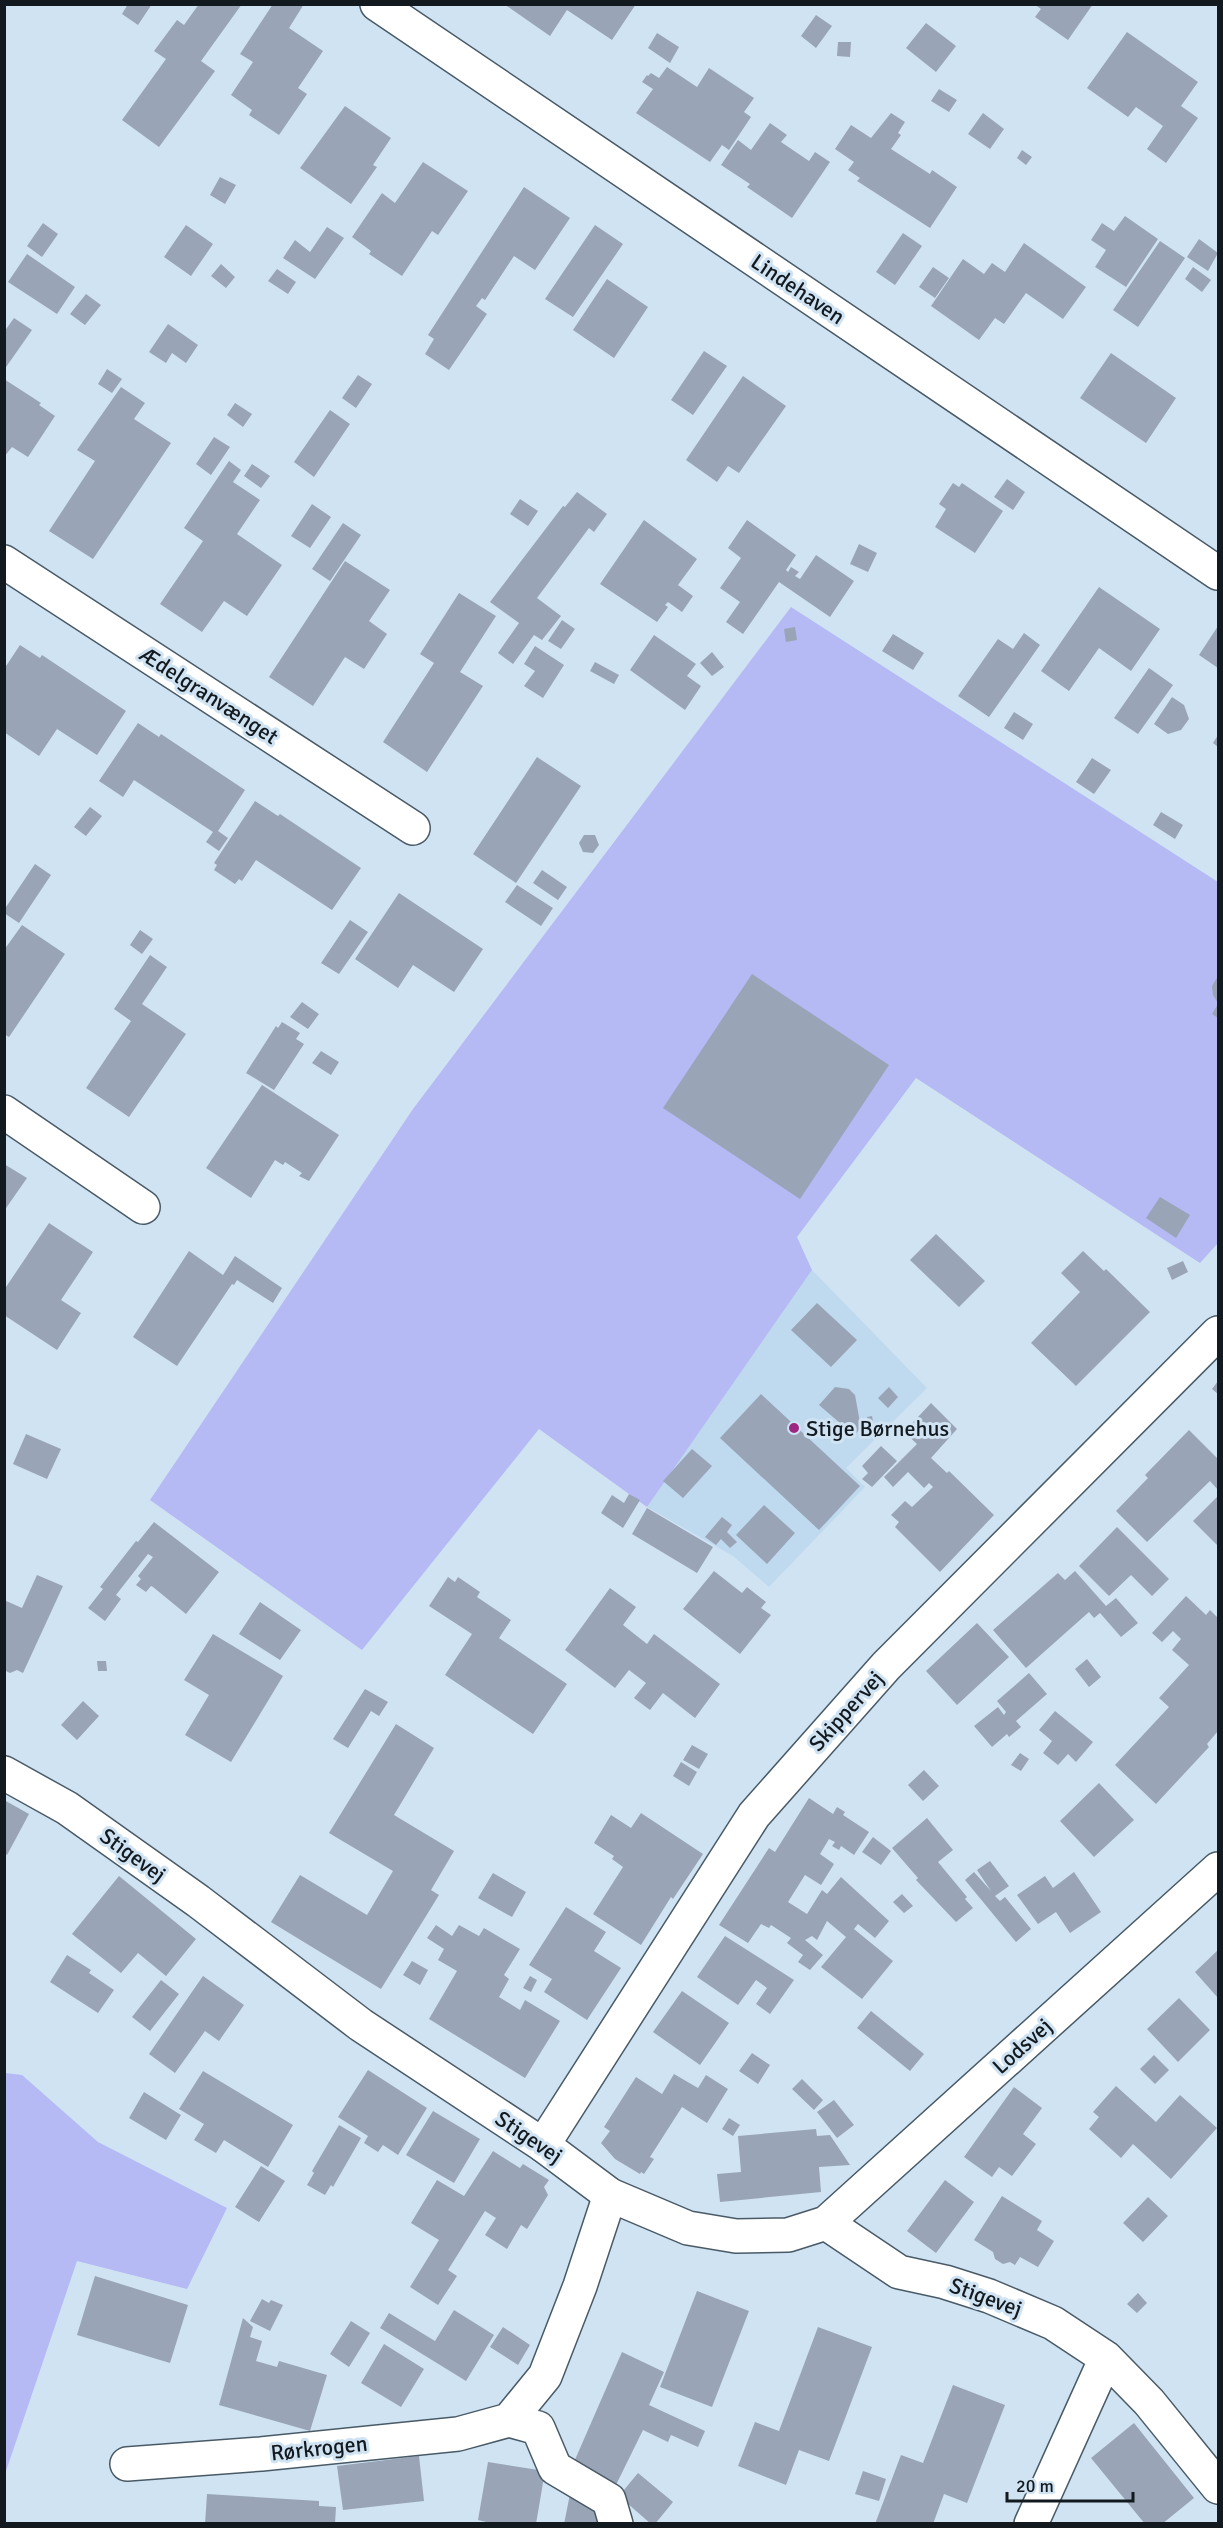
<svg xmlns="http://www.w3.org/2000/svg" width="1223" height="2528" font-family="Signika,sans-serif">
	<rect width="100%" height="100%" fill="#d0e3f3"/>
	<path fill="#bfd9ee" d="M812,1270l115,118 -81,80 19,19 -96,100 -36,-31 -86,-49z"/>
	<path fill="#b5b9f4" d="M791,607l427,275v361l-18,20 -284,-185 -119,159 15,33 -165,237 -108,-78 -177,221 -212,-150 263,-391z
		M5,2073l17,2 76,67 129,66 -40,81 -110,-28 -72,213z"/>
	<path fill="#99a4b7" d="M128,4h24l-14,21 -16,-11z
		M199,4h43l-41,57 14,10 -56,76 -37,-27 44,-61 -12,-8 23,-31 7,5z
		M273,4h31l-15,24 34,23 -25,37 9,6 -28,41 -30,-20 3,-5 -21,-15 22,-33 -13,-8z
		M504,4h132l-24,36 -45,-30 -17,26z
		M1034,4h59l-25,36 -33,-23 6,-8z
		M816,15l16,11 -16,22 -15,-12z
		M926,23l30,23 -20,26 -30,-24z
		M1127,32l71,50 -17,24 17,12 -32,45 -19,-14 16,-23 -27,-19 -8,10 -41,-29z
		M657,33l22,14 -9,16 -22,-15z
		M838,42h13l-1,15 -13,-1z
		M667,67l30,20 12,-19 45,30 -10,14 7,5 -22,33 -7,-5 -12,17 -74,-49 17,-24 -11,-7 5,-7 1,1 3,-3 8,5z
		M939,89l18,11 -8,12 -18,-11z
		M345,106l46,32 -18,27 4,2 -26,37 -51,-36z
		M891,113l14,9 -7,11 3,2 -10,14 39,25 2,-4 25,17 -27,41 -73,-47 3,-3 -12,-8 6,-8 -19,-13 16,-24 20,13z
		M983,113l21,16 -14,20 -22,-15z
		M770,123l17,12 -6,7 28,19 6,-9 15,10 -38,56 -45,-31 3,-3 -29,-19 17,-25 13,10z
		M1022,150l10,7 -6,8 -9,-7z
		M423,162l45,29 -30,44 -6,-4 -30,45 -33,-22 2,-3 -19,-14 30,-44 13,10z
		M220,177l16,8 -11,19 -15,-9z
		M524,187l46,31 -35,52 -21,-14 -29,44 -3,-2 -6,8 11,8 -38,56 -24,-16 9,-15 -6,-4z
		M1125,216l33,23 -32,48 -31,-20 11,-17 -15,-10 11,-17 12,8z
		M43,223l15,11 -16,23 -15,-11z
		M186,225l27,19 -22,32 -27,-19z
		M595,225l28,19 -50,73 -28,-18z
		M327,227l17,11 -29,41 -32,-21 12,-18 15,12z
		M903,233l19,13 -27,39 -19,-13z
		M1199,239l19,14 -10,18 -21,-14z
		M1160,241l25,17 -47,69 -25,-17z
		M1024,243l62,44 -23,32 -37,-26 -22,31 -9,-6 -16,22 -48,-34 32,-47 21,15 8,-11 13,9z
		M27,254l48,33 -18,27 -49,-32z
		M221,264l14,13 -9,11 -15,-12z
		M933,267l16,11 -14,20 -16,-11z
		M1193,267l18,13 -9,12 -17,-13z
		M277,269l19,13 -8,12 -20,-13z
		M607,279l41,28 -34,51 -41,-28z
		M86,294l15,11 -16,20 -15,-11z
		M14,318l18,12 -28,40v-38z
		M168,324l30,21 -12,18 -14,-10 -6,10 -17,-11z
		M704,351l23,15 -34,49 -22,-15z
		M1111,353l65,45 -30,45 -66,-45z
		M107,369l15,10 -10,14 -14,-9z
		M358,375l14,9 -16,24 -14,-10z
		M743,376l43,30 -47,67 -11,-7 -11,16 -31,-22z
		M4,379l37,24 -2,2 16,11 -27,41 -16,-10 -8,10z
		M121,387l24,16 -11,16 37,24 -78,116 -44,-28 46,-70 -18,-11z
		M235,403l17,11 -9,13 -16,-12z
		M330,410l20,14 -36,53 -20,-15z
		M214,437l16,10 -19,28 -15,-11z
		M229,461l12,9 -8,12 27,18 -23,34 45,31 -35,51 -23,-15 -22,31 -42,-28 43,-63 -19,-13z
		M252,464l18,12 -9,12 -17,-12z
		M1007,479l18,13 -12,18 -19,-13z
		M953,483l6,4 3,-4 41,28 -28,42 -40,-26 11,-18 -7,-5z
		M577,492l30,22 -13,18 -5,-4 -52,70 24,18 -19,24 -8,-5 -21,29 -15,-11 21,-30 -29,-21 73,-96 2,1z
		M520,499l18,12 -10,15 -18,-12z
		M312,504l19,13 -21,31 -19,-12z
		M644,520l53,39 -19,26 15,11 -11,16 -14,-10 -3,3 3,2 -11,15 -57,-38z
		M747,520l49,35 -10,15 2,2 3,-5 8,5 -4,4 5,3 16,-24 38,26 -24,36 -51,-35 -36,52 -17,-12 14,-20 -20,-14 21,-30 -13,-10z
		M343,523l18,12 -31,46 -18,-12z
		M859,544l18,9 -9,19 -18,-8z
		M345,561l45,29 -21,31 18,13 -23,35 -19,-12 -32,49 -44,-29z
		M1099,587l61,42 -29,42 -32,-23 -30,43 -28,-20z
		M459,593l37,23 -36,56 23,14 -56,86 -44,-30 51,-79 -14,-9z
		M562,620l13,9 -14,20 -13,-8z
		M1218,626v42l-19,-13z
		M795,627l2,13 -11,2 -2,-13z
		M1024,633l16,12 -51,72 -31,-21 40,-57 15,10z
		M893,634l31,19 -11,17 -31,-19z
		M654,635l42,29 -9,12 14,10 -16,24 -55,-40z
		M20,645l20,13 2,-3 84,56 -29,44 -40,-26 -18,27 -35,-24v-63z
		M535,646l29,19 -21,33 -19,-12 11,-15 -11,-7z
		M712,652l12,15 -12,9 -12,-13z
		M595,662l24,13 -5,9 -24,-13z
		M1149,668l24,17 -35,49 -24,-16z
		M1172,697l12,8 5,14 -8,11 -13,4 -14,-10z
		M1014,712l19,12 -10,16 -19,-12z
		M138,723l21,14 2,-3 84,56 -27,41 10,7 -9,13 -13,-9 7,-10 -79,-52 -11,17 -24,-16z
		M1218,735v12l-5,-4z
		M537,757l44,29 -65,97 -43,-29z
		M1092,758l19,12 -17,24 -18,-12z
		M255,801l23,15 2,-2 81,54 -29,42 -76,-50 -14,21 -3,-2 -4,5 -21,-14 3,-5 -3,-2z
		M90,807l12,9 -16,20 -12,-9z
		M1161,812l22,13 -8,14 -22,-14z
		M584,835h11l4,10 -6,8 -10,-1 -4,-9z
		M35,864l16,11 -32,48 -15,-10v-3z
		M542,870l25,17 -9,13 -25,-17z
		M517,885l36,23 -12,18 -36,-24z
		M399,893l84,56 -29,43 -41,-27 -15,23 -43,-29z
		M350,920l18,12 -29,42 -18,-11z
		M22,925l43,29 -56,83 -5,-3v-84z
		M140,930l13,9 -11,15 -12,-9z
		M150,955l17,12 -25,37 44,30 -57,83 -43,-29 45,-67 -17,-12z
		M752,974l137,91 -89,134 -137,-91z
		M1218,976v27l-5,-8 -1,-9z
		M302,1002l17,12 -11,15 -18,-12z
		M1218,1004v14l-6,-4z
		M282,1022l18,11 -4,6 8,5 -30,46 -28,-17 30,-47 2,2z
		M321,1051l18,11 -8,13 -19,-12z
		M262,1085l77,50 -30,46 -10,-5 3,-3 -17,-11 -2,3 -8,-5 -24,38 -45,-30z
		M4,1164l23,14 -23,33z
		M1160,1197l30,18 -14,23 -30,-20z
		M49,1223l44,29 -32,48 20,13 -24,37 -53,-35v-25z
		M936,1234l49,47 -26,26 -49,-47z
		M189,1251l34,24 12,-19 47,32 -9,15 -36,-23 -3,5 -2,-1 -55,82 -44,-29z
		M1083,1251l21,20 2,-2 44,43 -74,74 -45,-43 49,-51 -19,-19z
		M1183,1261l5,11 -16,8 -5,-12z
		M817,1303l40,37 -26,27 -40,-37z
		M1218,1381v13l-6,-5z
		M835,1387l14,2 6,6 6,33 -7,7 -35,-30z
		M889,1387l9,10 -10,11 -10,-10z
		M761,1394l99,92 -41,44 -99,-92z
		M931,1403l26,26 -26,29 16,15 2,-2 45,44 -54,57 -45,-45 4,-5 -8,-7 14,-14 7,6 21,-20 -4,-4 -5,5 -16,-16 -15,15 -9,-10 33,-33 -13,-12z
		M872,1416l3,16 -5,1 -3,-16z
		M1189,1430l29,29v31l-8,-9 -63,61 -31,-31 32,-33 -3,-3z
		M26,1434l35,15 -14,30 -34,-15z
		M881,1446l16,15 -25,26 -10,-8 6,-6 -6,-7z
		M692,1449l20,17 -29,32 -20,-17z
		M629,1494l11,6 -17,28 -22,-15 11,-18 12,8z
		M1218,1496v50l-25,-25z
		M764,1505l31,28 -28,31 -31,-29z
		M647,1508l66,39 -16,26 -65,-39z
		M722,1517l10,8 -5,7 10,10 -7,6 -9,-9 -5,6 -11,-8z
		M154,1522l65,50 -33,42 -33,-27 -2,-1 -5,6 -10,-7 5,-6 -3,-3 15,-19 -5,-3 -32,41 5,4 -16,22 -17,-13 15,-19 -3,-2 36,-46 2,1z
		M1117,1527l52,52 -17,17 -21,-21 -22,21 -30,-30z
		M714,1571l28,22 5,-6 19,15 -5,6 10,7 -31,39 -57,-45z
		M1075,1571l31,35 10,-8 22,25 -17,14 -21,-24 -6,5 -5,-6 -63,56 -33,-38 65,-57 7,7z
		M37,1575l26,11 -40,87 -6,-3 -7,3 -6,-3v-70l18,8z
		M448,1577l7,5 3,-5 22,15 -3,5 34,23 -12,18 68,46 -34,50 -88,-59 27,-41 -43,-28z
		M610,1588l26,19 -13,18 24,19 7,-10 66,50 -25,34 -32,-25 -13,17 -16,-12 12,-15 -17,-13 -14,18 -50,-38z
		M1186,1596l20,19 4,-5 8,8v113l-11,13 2,3 -53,57 -41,-39 54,-58 -10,-9 30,-33 -17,-15 9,-11 -8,-8 -11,11 -10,-9z
		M260,1602l41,28 -21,30 -41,-26z
		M977,1623l32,34 -52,48 -31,-34z
		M213,1634l70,42 -52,86 -46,-27 24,-40 -25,-15z
		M1087,1659l14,18 -12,10 -14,-18z
		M97,1661h9l1,10h-9z
		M1029,1673l18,21 -31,27 5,6 -12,10 -2,-3 -15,13 -18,-21 24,-19 6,8 2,-3 -9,-11z
		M365,1689l23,13 -9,14 -8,-5 -23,37 -15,-9z
		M83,1701l16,15 -22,24 -16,-15z
		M1055,1711l38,31 -17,20 -8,-8 -10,11 -15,-12 9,-12 -13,-11z
		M396,1724l38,24 -40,67 60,36 -23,39 8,5 -58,94 -110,-67 29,-47 67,40 26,-44 -64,-38z
		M692,1745l16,9 -9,15 -16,-9z
		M1020,1753l9,6 -8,12 -10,-6z
		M681,1762l16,10 -8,14 -16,-10z
		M924,1770l15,16 -16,15 -15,-16z
		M1099,1783l35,37 -40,37 -34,-36z
		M809,1798l24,16 4,-7 8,5 -2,3 26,17 -15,23 -13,-9 -2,4 -7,-4 3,-4 -6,-3 -9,15 14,10 -13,21 -16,-10 -17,27 19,12 15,-24 5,4 14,-17 48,44 -14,17 -17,-14 -4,5 39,32 -31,38 -41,-32 25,-30 -19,-16 -10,19 -5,-4 -7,4 18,15 -13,15 -12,-8 5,-7 -16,-12 4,-5 -20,-13 -2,3 -8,-4 -13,19 -29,-18 50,-77 6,4z
		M4,1800l25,14 -22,41 -3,-2z
		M641,1813l62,41 -30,45 -2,-2 -30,48 -48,-31 30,-47 -11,-8 2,-3 -20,-13 17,-28 20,13z
		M927,1818l26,32 -15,12 29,35 -2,2 8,9 -17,14 -40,-42 2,-2 -26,-30z
		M873,1837l18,14 -10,14 -19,-13z
		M990,1861l19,25 -14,10 5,5 5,-4 26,32 -15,13 -51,-62 9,-8 17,19 -14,-21z
		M1074,1872l27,40 -31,21 -14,-21 -18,12 -21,-29 28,-19 8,12z
		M493,1873l33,19 -14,25 -34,-19z
		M119,1876l77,63 -30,37 -28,-23 -17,20 -49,-39z
		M902,1894l11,12 -9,7 -11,-11z
		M566,1907l40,25 -12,19 27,17 -34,52 -43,-28 8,-13 -23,-14z
		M436,1925l16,11 7,-11 20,11 5,-8 36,21 -16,26 5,4 -10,18 21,13 5,-10 35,21 -35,57 -96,-59 28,-48 -19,-11 6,-11 -17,-11z
		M725,1936l69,44 -24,34 -14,-10 11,-16 -11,-8 -18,25 -41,-28z
		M1218,1950v48l-23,-26z
		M67,1955l24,15 -2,3 25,17 -16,23 -48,-31z
		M412,1961l16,9 -8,15 -17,-10z
		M203,1976l41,29 -25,36 -14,-10 -30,42 -26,-19z
		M530,1976l7,4 -6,12 -8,-4z
		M161,1980l18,14 -29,37 -18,-14z
		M682,1991l47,32 -29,42 -47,-33z
		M1179,1998l31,32 -32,32 -31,-33z
		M871,2011l53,43 -14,17 -53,-43z
		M752,2053l18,12 -12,19 -19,-13z
		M1154,2055l15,15 -14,14 -15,-15z
		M368,2070l59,38 -29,47 -15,-10 -5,7 -14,-9 4,-7 -30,-19z
		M203,2071l90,54 -25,42 -44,-27 -8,13 -22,-13 10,-16 -25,-15z
		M674,2074l24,14 8,-13 22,14 -21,34 -25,-16 -32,50 4,2 -10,15 -3,-2 -1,2 -25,-15 -14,-16 9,-12 -6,-4 32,-50 26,17z
		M802,2079l21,21 -9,10 -22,-21z
		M1116,2086l40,36 24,-27 37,33 -46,51 -38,-35 -12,14 -32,-29 10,-12 -6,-5z
		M1014,2087l28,21 -19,26 13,10 -24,32 -13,-9 -7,10 -28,-20z
		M144,2092l37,23 -15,25 -37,-22z
		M834,2100l20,25 -17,13 -20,-26z
		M433,2111l47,28 -26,44 -48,-28z
		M729,2118l11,7 -7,11 -11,-7z
		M339,2125l22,13 -28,49 -2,-2 -6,10 -18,-10 7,-12 -2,-2z
		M816,2129l1,7 13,-1 20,30 -31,2 2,25 -101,10 -3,-28 24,-2 -3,-36z
		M493,2151l27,17 3,-4 26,16 -5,7 4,8 -21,34 -6,-4 -14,24 -22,-14 11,-17 -11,-7 -37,59 9,6 -19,29 -28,-18 29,-47 -28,-17 26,-43 27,16z
		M261,2166l24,15 -26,41 -24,-15z
		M945,2180l29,22 -38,51 -29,-22z
		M1002,2196l40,25 -5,9 17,11 -16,26 -18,-10 -5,8 -5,-3 -7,2 -8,-5 -2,-7 -19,-12z
		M1148,2197l20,19 -25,26 -20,-19z
		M95,2276l93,29 -18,58 -93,-28z
		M697,2291l52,20 -37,96 -52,-20z
		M1138,2293l9,10 -10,10 -10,-9z
		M262,2299l7,4 2,-3 12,5 -13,26 -20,-10z
		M454,2310l40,25 -28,46 -86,-53 9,-15 46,28z
		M243,2318l10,9 -3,10 12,4 -6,20 21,6 2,-6 48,14 -17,56 -91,-26z
		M351,2321l19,12 -21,34 -19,-13z
		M503,2327l27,18 -12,20 -28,-18z
		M818,2327l54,20 -43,114 -30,-11 -13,35 -48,-19 17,-44 24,9z
		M384,2344l40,25 -23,38 -40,-24z
		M622,2352l42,20 -15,33 56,26 -7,16 -27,-12 -3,7 -25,-12 -30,61 -39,-29z
		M953,2385l52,20 -38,98 -23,-9 -11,30h-58l26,-69 22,8z
		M1134,2423l60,75 -32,26h-17l-54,-66z
		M419,2456l5,45 -81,9 -6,-44z
		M488,2462l57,9 -9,53h-42l-16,-4z
		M863,2471l23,8 -7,22 -24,-7z
		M638,2473l35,29 -18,22h-4l-32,-28z
		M571,2489l33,16 -4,19h-36z
		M207,2494l112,7v5l17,1 -1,17h-130z"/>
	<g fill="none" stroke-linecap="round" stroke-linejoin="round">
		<defs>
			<path id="street" d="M377,4l841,569
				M4,562l409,266
				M4,1112l139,95
				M543,2145l211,-330 132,-149 332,-333
				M826,2223l73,49 46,10 44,14 64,27 53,35 43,44 69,85
				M509,2420l29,8 17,40 54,32 7,24
				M127,2464l134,-10 197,-20 51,-14 36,-44 35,-90 30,-91
				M1031,2524l75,-166"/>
			<path id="secondary" d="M4,1773l63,35 131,93 163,124 182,120 67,50 78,33 48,8 52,-1 38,-12 392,-354"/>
		</defs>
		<use href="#street" stroke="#495a67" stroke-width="36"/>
		<use href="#secondary" stroke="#495a67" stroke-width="36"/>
		<use href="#street" stroke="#fff" stroke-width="33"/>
		<use href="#secondary" stroke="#fff" stroke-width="33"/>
	</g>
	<circle fill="#9d2883" stroke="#d0e3f3" stroke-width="2" cx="794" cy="1428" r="6"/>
	<g text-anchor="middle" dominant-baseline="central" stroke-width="6" stroke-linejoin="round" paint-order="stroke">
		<g font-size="22" fill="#131a1f" stroke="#d0e3f3">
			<text transform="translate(798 289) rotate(34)">Lindehaven</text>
			<text transform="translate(209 695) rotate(33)">Ædelgranvænget</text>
			<text transform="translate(846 1711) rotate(-48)">Skippervej</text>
			<text transform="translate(133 1855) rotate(36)">Stigevej</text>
			<text transform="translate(1022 2046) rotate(-42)">Lodsvej</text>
			<text transform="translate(529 2137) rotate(34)">Stigevej</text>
			<text transform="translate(986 2297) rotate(20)">Stigevej</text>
			<text transform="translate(319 2448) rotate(-6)">Rørkrogen</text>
		</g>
		<g font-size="22" fill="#131a1f" stroke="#d0e3f3" text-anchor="start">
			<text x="806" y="1428">Stige Børnehus</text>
		</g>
	</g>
	<rect width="1223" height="2528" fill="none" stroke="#131a1f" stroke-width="12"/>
	<path d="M1007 2492v9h126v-9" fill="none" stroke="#131a1f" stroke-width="3"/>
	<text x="1016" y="2492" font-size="18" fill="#131a1f" stroke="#d0e3f3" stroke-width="4.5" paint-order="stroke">20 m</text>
</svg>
